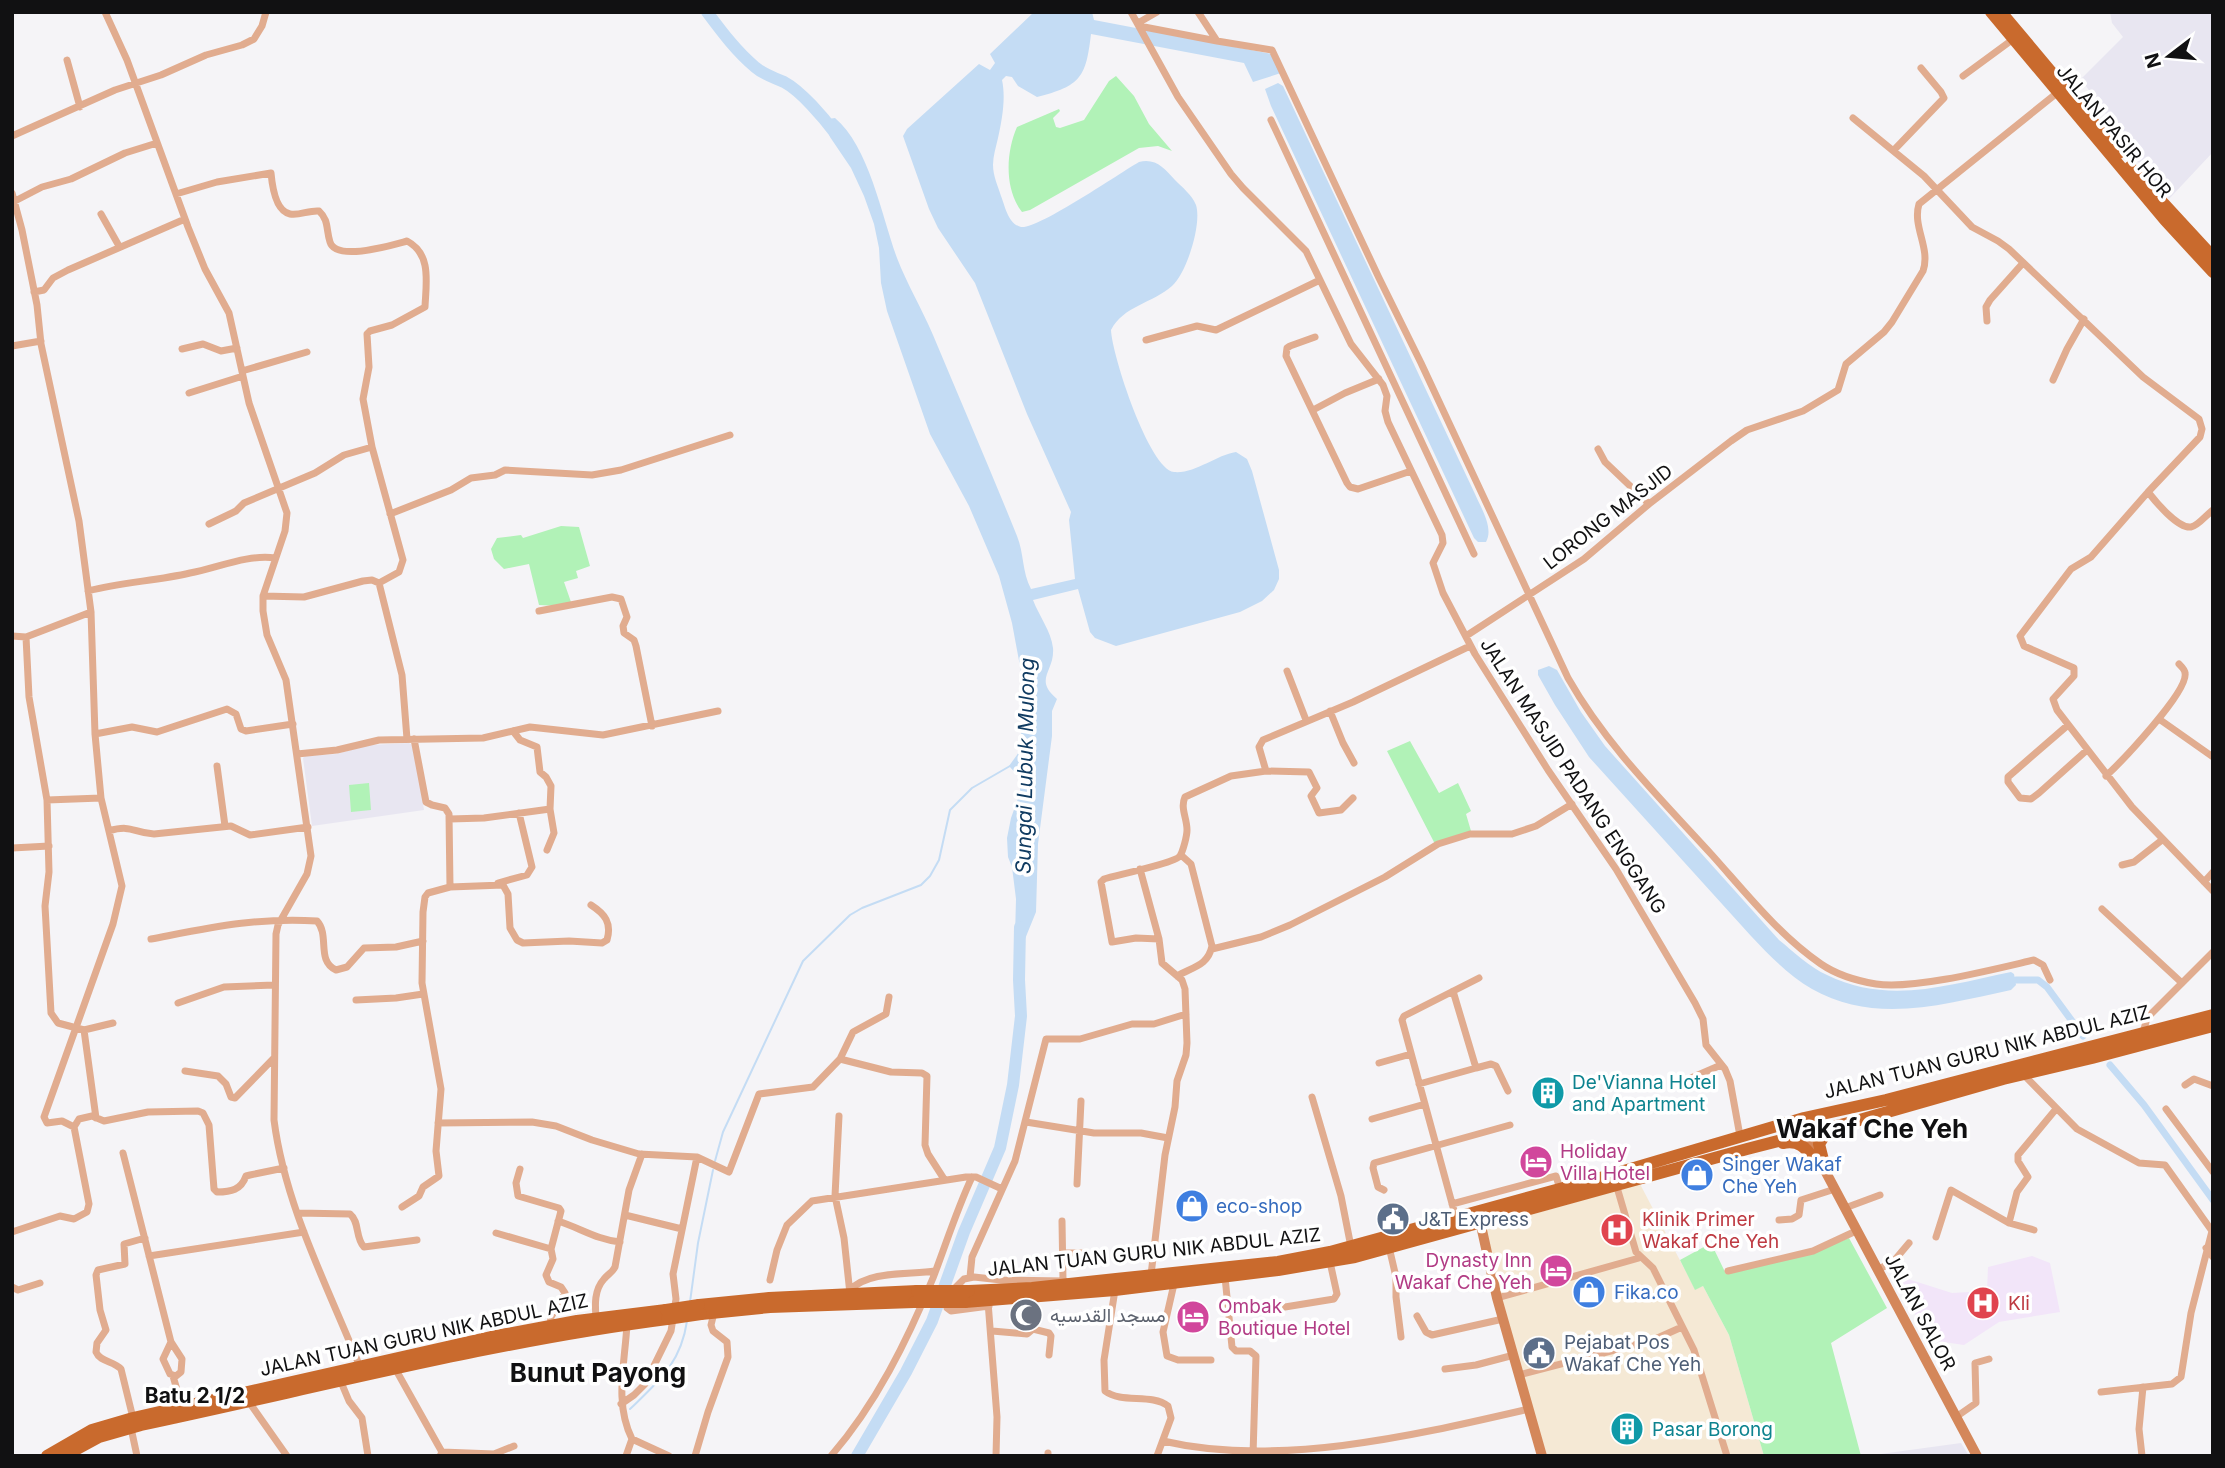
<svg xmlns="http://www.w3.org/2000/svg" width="2225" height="1468" font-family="Inter,Vazirmatn,sans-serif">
	<rect width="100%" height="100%" fill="#f5f4f7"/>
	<path fill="#f5e9d5" d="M1640,1184l55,105 8,-3 26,49 35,121h-222l-61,-227z"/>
	<path fill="#e8e6f1" d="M2110,12h103v140l-44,47 -65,-78 4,-4 -27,-38 42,-42 -11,-14z
		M409,743l5,3 10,64 -112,16 -9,-68 2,-2 31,-2 34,-9z
		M1961,1443l8,13h-103z"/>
	<path fill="#f2e5f9" d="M2032,1256l18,7 10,49 -61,10 -35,23 -34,-5 -38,-66 60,19 35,-2 1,-24z"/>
	<path fill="#b1f2b7" d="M1116,76l18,20 15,28 23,27 -14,-5 -19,2 -109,62 -8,2c-18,-23 -16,-60 -5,-85l42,-18 1,2 -7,7 3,9 4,1 24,-8 25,-39z
		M561,526l18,1 11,39 -14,5 2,7 -14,4 7,20 -13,4 -19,-1 -10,-41 -25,5 -10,-10 -3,-10 6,-11 24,-3 2,3z
		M1410,741l29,52 19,-10 13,28 -5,3 5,17 -36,13 -48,-93z
		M369,783l2,27 -20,2 -2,-27z
		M1849,1238l38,70 -56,35 30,113h-97l-35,-121 -26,-49 -8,4 -15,-30 31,-17 15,31 86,-21z"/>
	<path fill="#c4dcf4" d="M1034,12h58l2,8 178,34 9,19 -28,9 -9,-19 -153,-29c-5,43 -10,52 -54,63l-19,-11 -6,-9 -6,-1 -4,4c4,18 0,40 -4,58 -2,9 -5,18 -5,27 0,11 5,21 8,31 4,10 7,28 20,31 16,3 99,-54 118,-65 17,-4 25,6 36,18 7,7 17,15 21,25 6,18 -9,68 -24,81 -19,17 -49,20 -61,44 1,25 38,139 63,142 21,2 42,-17 62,-20l11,7 5,12 27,99v9l-5,11 -12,11 -22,11 -124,34 -21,-8 -5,-6 -12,-43 -45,11c6,16 18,31 20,48 2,24 -20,31 4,51l-5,12v25l-14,108 -2,68 -11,27 -6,4 -4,-7 1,-37 -4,-32 -4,-10 -1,-19 4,-20 9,-25v-15l-11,-12 10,-14 2,-8 1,-67 -10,-54 -13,-47 -30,-70 -39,-72 -43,-123 -6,-28 -2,-35 -5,-24 -10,-28 -13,-28 -21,-31 -5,-13 3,-5 7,-1c34,28 47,99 62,140 10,26 25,51 36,77 28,67 57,134 84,201 7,17 5,36 14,53l44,-10 -6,-59 2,-8 -44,-98 -52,-131 -37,-55 -9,-19 -26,-73 4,-7 72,-65 11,6 5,-7 -5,-9z
		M1278,83l5,3 192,408c6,14 19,34 11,48h-8l-4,-4 -203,-432 -6,-17z
		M1549,666l8,4 24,42 24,34 174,194c15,12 30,27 48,35 61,30 121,10 184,-3l3,2 2,11 -5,5c-66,14 -136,35 -199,-1 -23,-13 -43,-34 -61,-53l-162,-179 -34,-52 -17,-30v-5z"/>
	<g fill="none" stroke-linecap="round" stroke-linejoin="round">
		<path stroke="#c4dcf4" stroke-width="2" d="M715,1161l8,-29 80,-171 47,-46 12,-7 59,-23 9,-9 9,-16 11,-50 22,-22 38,-22
			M690,1302l8,-59 15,-73
			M630,1409c29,-28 51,-46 57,-88"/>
		<path stroke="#c4dcf4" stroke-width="7" d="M2016,980h22l9,7 36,49
			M2110,1065l34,40 69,95"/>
		<path stroke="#c4dcf4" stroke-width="12" d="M707,12c15,20 29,39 48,55 9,8 18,10 29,15 17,9 40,36 51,51
			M857,1456l49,-84 26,-51 32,-89 36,-84 13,-63 8,-69 -2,-36 1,-53"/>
		<path stroke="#e1ac8f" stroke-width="7" d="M105,12l22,48 61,167 17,42 24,44 20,90 38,110 -2,18 -22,65v15l4,24 19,45 25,176 -4,18 -29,51 -2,9 -2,186c11,86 54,167 86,247
			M1131,12l47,85 53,77 12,14 63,63 45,93 32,41 4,11 -2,15 3,11 54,113 1,8 -10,20 10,30 32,61 73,116 68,99 79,134 8,16 3,26 19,24 5,12 10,55
			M1198,12l19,29 55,9 107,228 42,85 147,315c38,67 92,120 144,177 34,38 67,80 109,109 16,11 37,17 55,20 37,6 119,-15 158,-24l9,5 7,15
			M1138,23l19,-11
			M1139,26l78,15
			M67,60l13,47
			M1963,76l49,-36
			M1853,118l71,58 48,51 26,14 11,8 134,128 56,42 3,10 -2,8 -52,55 -57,65 -20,12 -51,67 4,10 50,22v8l-21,23 4,11 75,97 81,84
			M1271,120l203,434
			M12,136l103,-46 46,-15 45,-20 36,-10 12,-6 8,-13 4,-14
			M1894,150l50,-52 -3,-6 -20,-24
			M12,193l10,37 15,75 4,39 38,177 12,91 4,122 6,64 21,88 -9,38 -69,193 3,6 15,-2 12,6
			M176,194l41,-12 54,-9c1,11 4,38 19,41 9,2 19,-4 29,-3 10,9 7,19 11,31 6,20 62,3 77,-1 25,13 19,42 18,66l-33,18 -22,6 -3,3 2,33 -6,32 9,48 31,113 -4,12 -20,11 23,92 5,64
			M15,201l27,-14 29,-8 54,-26 32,-10
			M101,214l18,32
			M34,292l10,-2 9,-12 15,-8 117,-51
			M1987,321l-1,-14 4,-7 33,-37
			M1315,337l-25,9 -3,2 -1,8 61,127 3,4 8,2 53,-18
			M1146,340l51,-14 19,4 104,-50
			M12,346l29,-5
			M182,349l21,-5 18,7 16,-3
			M242,371l65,-19
			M2053,380l14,-31 17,-30
			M189,393l54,-17
			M1313,410l32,-17 34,-14
			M1598,449l7,13 44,42
			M2148,492c7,9 30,37 43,35 7,-1 16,-13 22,-17
			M390,514l61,-24 20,-12 24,-3 10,-5 87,5 29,-5 109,-35
			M209,524l27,-13 8,-8 71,-30 29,-18 28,-8
			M88,591c34,-9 68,-10 102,-18 27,-5 58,-19 85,-15
			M263,596l41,1 59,-16 9,-1 7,3
			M539,611l73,-14 9,2 6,18 -4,9 1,7 10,7 2,6 16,80
			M12,636l14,1 65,-25
			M1466,636l118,-77 65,-55 82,-63 16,-11 56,-19 35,-21 8,-26 38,-32 8,-10 31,-51c8,-23 -11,-44 -4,-67l138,-111
			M26,637l3,60 18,103 2,72 -4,34 6,107 7,10 26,7 29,-7
			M1287,671l19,49
			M1330,711l13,32 11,20
			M2159,719l54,38
			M2068,725l-60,52v5l12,16 11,1 8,-6 48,-43
			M513,731l7,9 17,7 3,25 6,5 5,9 -1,23 4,24 -7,17
			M95,734l37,-7 25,5 70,-23 9,5 5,15 5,2 47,-7
			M414,739l12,63 6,3 13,3 4,6 1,73 53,-2 5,9 2,34 7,12 6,3 46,-2 33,2 5,-3c5,-17 -2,-26 -16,-35
			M297,754l40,-4 42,-10 104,-2 47,-11 73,8 115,-24
			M217,766l8,60
			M1266,771l43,1 8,16 -6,8 8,17 22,-3 12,-12
			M2106,776c15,-14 83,-85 79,-103 0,-3 -4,-7 -6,-9
			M47,800l54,-2
			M450,819l34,-1 66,-9
			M109,831c23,-7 24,2 45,3l77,-8 19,9 58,-8
			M12,848l37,-2
			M2122,865l12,-3 28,-22
			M1140,869l19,70 3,24 20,17 3,9 2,54 -1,12 -9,26 -2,26 -10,48 -14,120
			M2204,882l9,-10
			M498,883l29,-8 5,-8 -13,-54
			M2102,909l80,74
			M151,939c58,-11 106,-22 166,-18 13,14 -1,40 19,49l11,-3 17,-19 32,-1 27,-6
			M1159,939l-23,-1 -24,4 -11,-60 3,-3c13,-4 71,-16 76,-23 3,-5 7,-20 7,-26 0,-12 -7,-22 -2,-33l46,-21 35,-5 -7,-24 4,-7 90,-38 117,-56
			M1212,949l49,-12 29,-12 95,-48 53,-33 32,-10h42l24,-8 36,-22
			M1177,976c15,-9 31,-10 35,-30l-21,-82 -10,-9
			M1453,991l23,77 15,-4 5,2 12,25
			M356,1000l40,-2 27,-4
			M178,1003l46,-16 50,-2
			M84,1030l12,88
			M2143,1033l4,-15 66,-66
			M840,1059l51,13 31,1 5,3 -2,69 3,9 16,25
			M1379,1063l32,-9
			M185,1071l33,5 8,8 5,13 4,1 39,-40
			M2023,1074l54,55 62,34 26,2 47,66 -21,82 -10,64 -9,7 -71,8
			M1691,1078l30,-13
			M1419,1084l57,-16
			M2185,1085l9,-6 19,7
			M1312,1097l29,99 10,51
			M2166,1109l47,63
			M839,1116l-4,80 9,42 6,56
			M1372,1119l53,-15
			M1026,1122l68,11h47l27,5
			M438,1123l94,-1 24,4 36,14 47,14 58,3 32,15 30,-78 54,-7 27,-28 13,-27 33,-18 3,-17
			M123,1153l48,189 11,17 -1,13 -5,4 -6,-2 -7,-15 8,-17
			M520,1169l-4,14 2,13 41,12 2,3 -10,38 2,10 -7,16 3,7 12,5 4,6 -14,24 -1,9
			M1077,1184l4,-83
			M1616,1184l20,68 17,16 41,82 33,106
			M1384,1190l-6,-3 -5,-19 1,-5 136,-38
			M1452,1204l104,-28 4,13
			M402,1207l17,-11 4,-9 16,-11 -3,-25 5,-62 -19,-106 1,-71 2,-15 3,-4 22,-6
			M1845,1208l35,-13
			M298,1213l52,1c10,8 5,24 14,33l53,-7
			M625,1215l57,14
			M1456,1218l-54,-198 2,-4 75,-38
			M1779,1220l13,-1 7,-4 2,-15 34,-11
			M558,1221c22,7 40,19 62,21
			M1062,1221l1,59
			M2009,1223l8,-31 11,-15 -10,-16v-6l38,-46
			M12,1232l48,-16 14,3 13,-7 2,-8 -15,-77 5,-8 13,-3 12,5 44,-9 50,-1 5,2 6,12 5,64 3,3c14,0 24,-2 29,-16l4,-1 34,-7
			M496,1233l55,16
			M1936,1237l15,-47 58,33 25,7
			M1389,1247l7,30v20l5,40
			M2206,1248l7,9
			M1063,1253h23
			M149,1256l155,-24
			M1877,1270l16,-8 16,-19
			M1728,1271l85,-20 43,-20
			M970,1277l2,-20 43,-96 31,-122h34l52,-15h22l32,-10
			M1225,1277l7,70 4,4h14l6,5 -3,99
			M770,1280l7,-30 10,-25 25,-24 154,-24h10l26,12
			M1174,1284l-11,48 4,24 11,4h33
			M12,1287l6,3 22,-7
			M850,1290c19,-20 60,-15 85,-19
			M953,1290l11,-11 10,-2 27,3 64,1
			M1115,1290l-11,70 1,31c17,13 46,2 63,15l3,12 -14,38
			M1497,1298l142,-40
			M949,1301l-2,7 4,3 38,-5
			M988,1302l9,115 -1,39
			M1285,1307l49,-8 3,-5 -7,-32
			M1417,1316l9,16 6,3 71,-16
			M596,1318c-1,-13 -2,-28 8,-39 4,-5 8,-6 11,-12l14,-77 13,-36
			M627,1324c-2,39 -13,79 5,115l37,17
			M992,1331l35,3 6,-5 16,4 2,3 -2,19
			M1445,1369l31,-4 38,-10
			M396,1370l42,75 4,7 -2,4
			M1519,1375l134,-35 29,-13
			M173,1376l9,31
			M341,1382l8,19 13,17 6,38
			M249,1402l38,54
			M621,1404l13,-9 11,-11 26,-53 5,-32 -3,-25 24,-117
			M1956,1417l20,-14 -1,-40 14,-4
			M133,1418l-12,-49c-7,-8 -21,-7 -25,-17l1,-9 9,-13 -6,-20 -4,-35 2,-5 27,-6 -1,-20 21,-6
			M131,1428l6,28
			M1163,1441c115,27 253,-6 366,-32
			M442,1452l52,2 20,-8
			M626,1456l6,-17
			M695,1456l13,-44 20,-55 -1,-15 -14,-11 -2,-6 3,-12
			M831,1456c45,-52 76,-115 102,-178 13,-34 24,-69 39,-101
			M1048,1456v-3
			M2142,1456l-3,-27 4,-42"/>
		<path stroke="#d4875a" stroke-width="10" d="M1805,1133l172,323
			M1480,1221l17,77 45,158"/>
		<path stroke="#c96a2d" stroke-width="12" d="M1991,12l174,208 48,52
			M2001,12l118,141
			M2130,167l83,90
			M1783,1143c16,-3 22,4 31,16
			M1825,1168l-6,-24 5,-8 12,-7
			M969,1291l63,-3 84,-9 162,-17 52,-10 270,-74 204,-60 82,-18 327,-85
			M965,1302l150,-12 163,-20 77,-13 392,-108 109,-28 147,-42 89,-21 121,-32
			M699,1305l70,-7 148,-7
			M701,1314l69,-7 144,-5
			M47,1456l45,-26 41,-12 358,-81 86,-16 89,-11
			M64,1456l35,-19 42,-12c175,-37 348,-83 526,-106"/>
		<path stroke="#c96a2d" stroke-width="12" d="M917,1291h52
			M914,1302h51
			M666,1310l33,-5
			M667,1319l34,-5"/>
	</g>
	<defs>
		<symbol id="building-disc" viewBox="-11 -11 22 22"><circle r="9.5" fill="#0f9aa8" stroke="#fff"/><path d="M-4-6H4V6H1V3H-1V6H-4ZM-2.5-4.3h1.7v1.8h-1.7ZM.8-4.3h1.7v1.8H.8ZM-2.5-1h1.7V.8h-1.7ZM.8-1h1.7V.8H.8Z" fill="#fff"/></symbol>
		<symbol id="hotel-disc" viewBox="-11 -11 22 22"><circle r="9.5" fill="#d1479c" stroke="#fff"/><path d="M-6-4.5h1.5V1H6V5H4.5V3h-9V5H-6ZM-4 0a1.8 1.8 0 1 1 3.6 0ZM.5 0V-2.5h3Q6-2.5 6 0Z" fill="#fff"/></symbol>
		<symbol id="shop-disc" viewBox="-11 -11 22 22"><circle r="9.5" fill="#3f7fe0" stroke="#fff"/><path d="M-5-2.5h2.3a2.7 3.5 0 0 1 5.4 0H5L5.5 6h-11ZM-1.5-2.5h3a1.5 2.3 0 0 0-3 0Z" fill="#fff"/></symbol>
		<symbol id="civic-disc" viewBox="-11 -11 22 22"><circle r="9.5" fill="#5c6f8a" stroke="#fff"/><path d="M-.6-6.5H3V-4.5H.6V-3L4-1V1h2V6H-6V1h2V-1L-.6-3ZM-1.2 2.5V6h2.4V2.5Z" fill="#fff"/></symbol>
		<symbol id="hospital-disc" viewBox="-11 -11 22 22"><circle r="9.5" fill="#e0444e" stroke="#fff"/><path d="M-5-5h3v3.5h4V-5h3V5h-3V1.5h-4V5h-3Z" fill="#fff"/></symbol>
		<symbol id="mosque-disc" viewBox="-11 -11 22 22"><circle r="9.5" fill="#6b7280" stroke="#fff"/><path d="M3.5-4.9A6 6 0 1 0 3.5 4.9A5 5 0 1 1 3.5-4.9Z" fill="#fff"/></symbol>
	</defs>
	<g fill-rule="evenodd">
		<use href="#building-disc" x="1529" y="1074" width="38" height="38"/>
		<use href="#hotel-disc" x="1517" y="1143" width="38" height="38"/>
		<use href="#shop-disc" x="1678" y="1156" width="38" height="38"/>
		<use href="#shop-disc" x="1173" y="1187" width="38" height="38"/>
		<use href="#civic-disc" x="1374" y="1200" width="38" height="38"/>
		<use href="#hospital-disc" x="1598" y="1211" width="38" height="38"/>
		<use href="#hotel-disc" x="1537" y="1252" width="38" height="38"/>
		<use href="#shop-disc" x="1570" y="1273" width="38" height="38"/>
		<use href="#hospital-disc" x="1964" y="1284" width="38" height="38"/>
		<use href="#mosque-disc" x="1007" y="1296" width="38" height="38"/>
		<use href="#hotel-disc" x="1174" y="1298" width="38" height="38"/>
		<use href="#civic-disc" x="1520" y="1334" width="38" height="38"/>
		<use href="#building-disc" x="1608" y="1410" width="38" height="38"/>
	</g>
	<g text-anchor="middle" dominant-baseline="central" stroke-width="7" stroke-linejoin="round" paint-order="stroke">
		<g font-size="19" fill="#111112" stroke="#fff">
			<text transform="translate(2114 131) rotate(50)">JALAN PASIR HOR</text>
			<text transform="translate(1608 517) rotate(-38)">LORONG MASJID</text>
			<text transform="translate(1573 776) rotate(57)">JALAN MASJID PADANG ENGGANG</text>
			<text transform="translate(1987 1052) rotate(-14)">JALAN TUAN GURU NIK ABDUL AZIZ</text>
			<text transform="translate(1154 1252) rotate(-6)">JALAN TUAN GURU NIK ABDUL AZIZ</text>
			<text transform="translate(1920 1312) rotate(62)">JALAN SALOR</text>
			<text transform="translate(424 1335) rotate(-12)">JALAN TUAN GURU NIK ABDUL AZIZ</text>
		</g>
		<g font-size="19" fill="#0d838f" stroke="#fff" text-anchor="start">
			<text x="1572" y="1082">De'Vianna Hotel<tspan x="1572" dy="22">and Apartment</tspan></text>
			<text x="1652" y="1429">Pasar Borong</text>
		</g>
		<g font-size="19" fill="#b23c85" stroke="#fff" text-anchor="start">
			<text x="1560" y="1151">Holiday<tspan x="1560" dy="22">Villa Hotel</tspan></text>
			<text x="1532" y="1260" text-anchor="end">Dynasty Inn<tspan x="1532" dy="22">Wakaf Che Yeh</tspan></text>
			<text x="1218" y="1306">Ombak<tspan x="1218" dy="22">Boutique Hotel</tspan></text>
		</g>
		<g font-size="19" fill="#366cbe" stroke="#fff" text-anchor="start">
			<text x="1722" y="1164">Singer Wakaf<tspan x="1722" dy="22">Che Yeh</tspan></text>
			<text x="1216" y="1206">eco-shop</text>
			<text x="1614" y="1292">Fika.co</text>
		</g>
		<g font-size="19" fill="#4e5e75" stroke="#fff" text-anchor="start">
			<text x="1418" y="1219">J&amp;T Express</text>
			<text x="1564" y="1342">Pejabat Pos<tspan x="1564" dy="22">Wakaf Che Yeh</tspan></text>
		</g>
		<g font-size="19" fill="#be3a42" stroke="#fff" text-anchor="start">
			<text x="1642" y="1219">Klinik Primer<tspan x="1642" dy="22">Wakaf Che Yeh</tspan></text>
			<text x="2008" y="1303">Kli</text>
		</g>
		<g font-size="19" fill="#5b616d" stroke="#fff" text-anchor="start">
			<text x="1050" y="1315">مسجد القدسيه</text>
		</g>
		<g font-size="21" font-style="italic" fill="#103b61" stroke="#fff">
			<text transform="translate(1025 766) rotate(-89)">Sungai Lubuk Mulong</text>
		</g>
		<g font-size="21" font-weight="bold" fill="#111112" stroke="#fff">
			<text x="195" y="1395">Batu 2 1/2</text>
		</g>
		<g font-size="26" font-weight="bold" fill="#111112" stroke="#fff">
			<text x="1872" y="1128">Wakaf Che Yeh</text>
			<text x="598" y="1372">Bunut Payong</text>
		</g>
	</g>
	<rect width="2225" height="1468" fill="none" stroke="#111112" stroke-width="28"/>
	<g transform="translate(2169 56) rotate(254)" stroke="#ffffff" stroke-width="5" paint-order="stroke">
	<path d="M0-5L12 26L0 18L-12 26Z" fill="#111112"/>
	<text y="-10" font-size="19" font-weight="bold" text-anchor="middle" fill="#111112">N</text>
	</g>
</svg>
